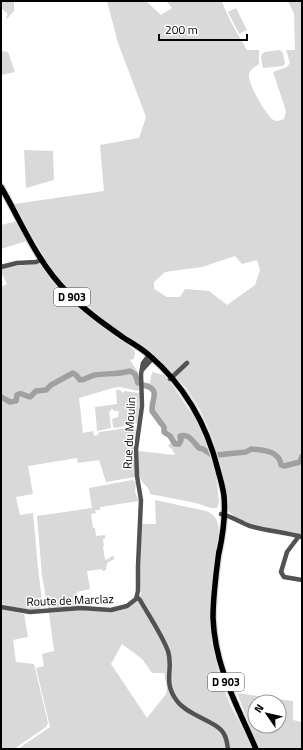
<svg xmlns="http://www.w3.org/2000/svg" width="303" height="750" font-family="'Titillium Web',sans-serif">
	<rect width="100%" height="100%" fill="#fff"/>
	<path fill="#d9d9d9" fill-rule="evenodd" d="M1,1h13v10l-7,8 -1,-2 2,-3 -7,-6z
		M107,1h39l15,14 11,-7 -6,-7h56c6,18 16,33 25,49h12v14c-4,3 -10,6 -10,11 -1,9 16,38 23,44 3,3 8,2 12,0l2,-8 -13,-39 14,-5 3,-4 -4,-13h9l-1,-36 -6,-13h14v534c-21,-7 -58,-7 -74,-24l-7,-46 -11,-33 -10,-22 -14,-22 -17,-18 -68,-53 -35,-30 -19,-25 -33,-58 90,-13 -4,-46 39,-7 7,-21 -28,-74zM235,256l7,8 15,-4 3,10 -5,15 -28,20 -18,-14 -24,-2 -5,8h-13l-13,-8v-7l11,-10 37,-5z
		M236,8l11,22 -8,4 -11,-22z
		M280,50l3,3 2,11 -2,2 -20,2 -2,-11 1,-3 3,-2z
		M1,51l7,1 7,20 -14,3z
		M24,150l29,1 1,29 -28,8z
		M17,221l10,20 -26,8v-24z
		M39,263l21,27 12,11 62,49 1,3 -1,6 -4,1 8,12 1,17 -1,2 -18,-4 -7,1 -34,10 4,35 10,-2 1,5 4,-1 1,-3 35,-5 2,3 -2,12 1,35 -29,5 -7,-22 -21,3 -1,-5 -49,8 5,28 -17,3 4,18 13,-2 5,55 4,33 -2,9h-13l-26,-6v-317l6,-3 -6,-12v-4z
		M152,372l12,3 9,11 23,34 9,20 11,35 3,27 -2,6h-6l-15,-5 -46,-9c-1,-8 -7,-9 -10,-16 -3,-7 -2,-19 -2,-27l37,4 -3,-6 -4,-3 3,-4 -2,-5 -5,-1 -2,-3v-7l-4,-1 -7,-14c1,-13 7,-18 -8,-25v-2l7,-1z
		M116,390h4l3,3 2,-2 14,2v15l-2,15 -21,5 -3,-1 -1,-8 6,-2 1,-6h-5l-1,-2h-2v2h-2l2,17 -14,3 -2,-24 22,-3z
		M132,480l4,2 -1,10 4,9 -39,6v3h-5l1,3 -5,1 2,14h2l1,8 9,-1v4h-2l1,7h-1l2,14 5,-2v-1l4,-1v3l-7,4 -1,7 -4,1v-2l-15,2 3,18 -13,3 2,14 -31,3 -6,-33 -5,-60 55,-8 -3,-20z
		M155,500l51,11c10,4 12,10 13,20 -8,58 -15,110 8,166 7,18 19,34 26,52h-235l32,-22 -14,-59 8,-2 -2,-12 12,-3 -5,-38 35,-3 26,2 16,-4 9,-6 6,-8 -1,-15 1,-55h15zM122,644l20,15 10,14h12l3,16 -1,5 -19,24 -36,-54z
		M1,609l23,5 4,23 -15,3 3,22 18,2 14,59 -2,4 -32,22h-13z
		M237,693l56,8v19l9,2v27h-43zM255,702h24v24h-24z"/>
	<g fill="none" stroke-linecap="round" stroke-linejoin="round">
		<path stroke="#a0a0a0" stroke-width="5.5" d="M143,385c19,4 8,14 9,26l12,16v5l6,4 5,8h4l2,-4 -1,-4c9,-3 13,6 19,12l4,1 9,6
			M1,397l9,5 6,-1 1,-6c5,-4 8,2 13,2l6,-6 10,-1 5,-5 22,-12 3,2 4,5c6,0 9,-4 15,-5 11,-2 22,0 35,-4l5,3 3,9
			M217,455l29,-3 5,-3c11,1 28,1 30,16l3,1 16,-4 2,-6"/>
		<defs>
			<path id="major" d="M1,187c21,36 36,75 66,105 17,18 37,32 57,46 8,5 17,10 25,17 35,30 58,70 69,115 2,8 5,17 6,26 2,20 -1,38 -5,57
				M219,551c-3,22 -6,44 -6,67 2,50 24,87 43,131"/>
		</defs>
		<use href="#major" stroke="#dbdbdb" stroke-width="8"/>
		<path stroke="#525252" stroke-width="4.5" d="M1,267l16,-4 19,-1 5,-2
			M142,370l11,-12
			M170,379l17,-16
			M221,514c8,1 20,9 29,12 17,5 35,6 52,11
			M299,536l-12,16 -6,20 3,5 18,3
			M137,597l3,3c9,16 21,33 28,51 6,18 -6,30 9,50 11,15 40,20 47,33 3,5 3,10 4,15
			M1,607l29,5 51,-4 30,2 16,-4 9,-7 2,-8v-25l3,-66 -4,-24 -1,-27 6,-43 -1,-32 2,-11 6,-8"/>
		<use href="#major" stroke="#000" stroke-width="5.5"/>
	</g>
	<g text-anchor="middle" dominant-baseline="central" stroke-width="3" stroke-linejoin="round" paint-order="stroke">
		<g fill="#fff" stroke="#4c4c4c" stroke-width="1">
			<rect x="54" y="288" width="36" height="18" rx="3"/>
			<rect x="208" y="673" width="36" height="18" rx="3"/>
		</g>
		<g font-size="11" font-weight="bold" fill="#000">
			<text x="72" y="297">D 903</text>
			<text x="226" y="682">D 903</text>
		</g>
		<g font-size="12" fill="#000" stroke="#fff">
			<text transform="translate(129 433) rotate(-87)">Rue du Moulin</text>
			<text transform="translate(70 600) rotate(-2)">Route de Marclaz</text>
		</g>
	</g>
	<rect width="303" height="750" fill="none" stroke="#000000" stroke-width="4"/>
	<g transform="translate(267 714) rotate(304)"><circle r="19" fill="#ffffff" stroke="#999999"/>
	<path d="M0-3L7 15L0 10L-7 15Z" fill="#000000"/>
	<text y="-6" font-size="11" font-weight="bold" text-anchor="middle" fill="#000000">N</text>
	</g>
	<path d="M159 34v6h88v-6" fill="none" stroke="#000000" stroke-width="2"/>
	<text x="165" y="34" font-size="12" fill="#000000" stroke="#ffffff" stroke-width="3" paint-order="stroke">200 m</text>
</svg>
